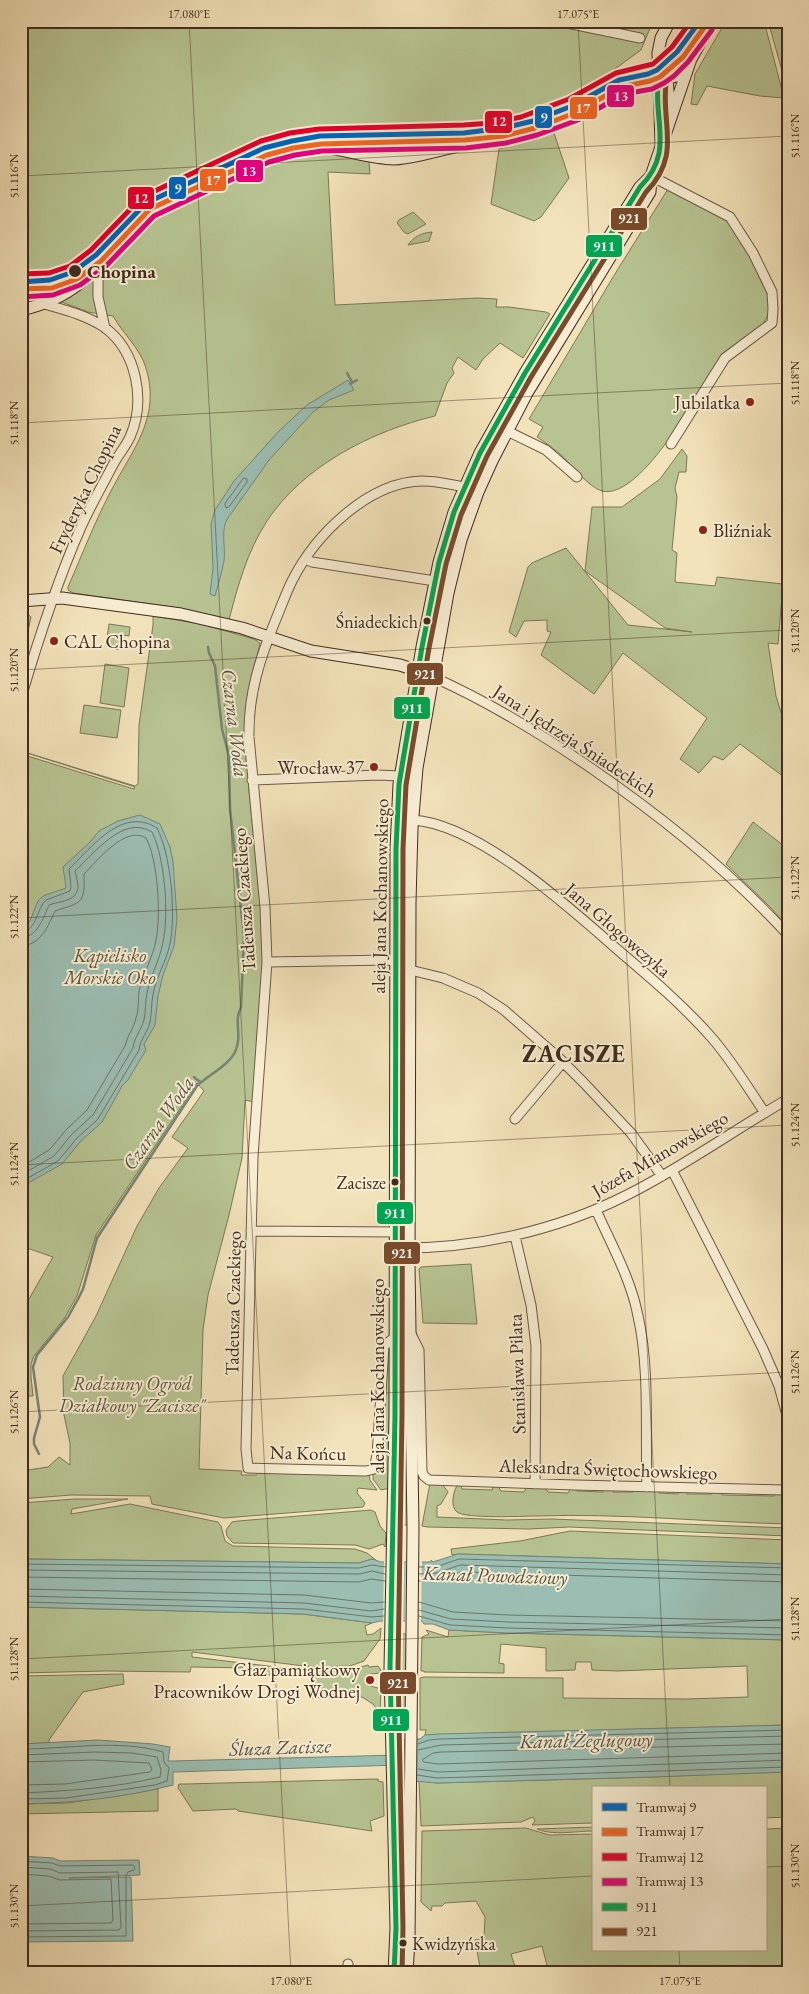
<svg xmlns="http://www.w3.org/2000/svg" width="809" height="1994" font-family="'EB Garamond',serif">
	<rect width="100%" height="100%" fill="#f3e3ba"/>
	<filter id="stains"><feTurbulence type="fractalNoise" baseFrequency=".004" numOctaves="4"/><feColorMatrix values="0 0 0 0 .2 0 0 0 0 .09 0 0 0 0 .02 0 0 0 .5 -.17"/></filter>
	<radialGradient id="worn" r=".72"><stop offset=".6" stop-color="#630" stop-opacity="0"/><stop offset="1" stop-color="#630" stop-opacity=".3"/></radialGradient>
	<path fill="#b7c492" stroke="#7c7859" d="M21,21h632l-12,29 -55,40 -56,27 -22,5 -43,6 -3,6c39,2 82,-12 116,-29 19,-9 35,-23 56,-27l-42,25 -27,13 -111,27 6,-8 -21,12 -40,8 -31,-4 2,23 -42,-2 7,133 143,-7 19,1 -1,8h13l37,5 4,2 -27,44 -23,-15 -17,16 -7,11 -18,-13 -6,11 2,5 -7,10 -12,33c-63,15 -132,50 -168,105 -20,31 -29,64 -38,99l-49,-12 -107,-15 -5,-3v-3c14,-32 27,-66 44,-98 21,-40 49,-72 34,-121 -6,-20 -23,-34 -33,-52l-25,-4 -42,-16 -25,5z
		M726,21h38l20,77 -24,-2 -53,-10 -10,19 -6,-1 4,-30z
		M768,21h19l1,4v67z
		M554,133l15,45 -28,39 -7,4 -43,-17 8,-55z
		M668,189c18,10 42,19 57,31 13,10 42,64 44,80 1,6 0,14 -3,19 -7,15 -34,26 -46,39 -18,29 -79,143 -118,133 -14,-4 -32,-28 -43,-38 -7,-5 -14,-11 -22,-16l6,-10 -14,-8 84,-142z
		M413,212l13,12 -18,10 -4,-2 -7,-9 2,-3z
		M620,229h1l-135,236 -5,-2 57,-103z
		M432,232l-3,9 -21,4c6,-9 14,-12 24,-13z
		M682,449l5,7 -1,16h-7l-4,16 2,9 -5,53 5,3 -2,29 40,4 2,-9 66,7 -5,60 -10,-1 8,53 12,39v45l-48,-36 -17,16 -9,-4 -15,17 -19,-14 27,-41 -84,-65 -29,41 -53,-39 10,-23 -4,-1v-11l-23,1 -8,16 -7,-5 19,-65 4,-4 34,-15 62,77 64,7 -27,-4 -80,-57 7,-64h30l38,-28z
		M470,493l1,2 -36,150 -5,-1 13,-79 15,-51 9,-20z
		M27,613l4,4 -8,37h-2v-40z
		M153,616l48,8 53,15 6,4 -12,51 -3,33 3,52 13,135 2,51 -9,137 -9,-2 -3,58 -13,57 -21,80 -5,35 -4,139 43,2 -1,4h15l3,-3 110,2 1,6 7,10 -19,-2 -1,5 8,10 -2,4 -139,11 -72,-14 -2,-8 -79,-1 -50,4v-28l27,-4 11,-10 11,8v-22l-6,-28 -1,-39 33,-60 41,-90 22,-38 29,-40 -16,-11 32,-46 -7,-8 -101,152 -19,61 -13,23 -30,37 -3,8v13l2,19h-12v-83l32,-56 -32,-11v-492l113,35 1,-2 -114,-36 114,35 3,-2 1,-59 14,-100z
		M109,624l21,3 -1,9 -5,-1 -2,8h-3l-1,7 -12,-5z
		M105,664l24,4 -5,39 -24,-4z
		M419,690l3,1 -10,60 -6,193h-6l3,-154z
		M84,705l37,5 -4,28 -37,-5z
		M753,822l35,27v78l-18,-20 -44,-43z
		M403,972l2,1v241l-6,-1 2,-240z
		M401,1253l3,5 5,267h-12z
		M471,1264l6,60 -54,-1 -4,-54 2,-2z
		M389,1349l2,1 -1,138 -9,2 -8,-11v-6l7,-10 7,-113z
		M430,1483l12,1 6,8 -7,12 -4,2v11l70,3 44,-1 237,9v8l-219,-9 -40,2 -102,-2 -5,-1z
		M458,1484l3,1 1,4 30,1 1,-4h5l3,5 23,1 2,-4h19l3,4 20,1 3,-5h4l2,3 26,1 1,-2 8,-1 1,3h20v-2l26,1v2l19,1 1,-3 7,1 1,2h25l1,-2h7l2,3 52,1 1,-2h13v30c-84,-2 -168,-11 -251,-8 -14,0 -71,3 -80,-4 -7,-5 -4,-21 1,-28z
		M75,1499h53l-56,10 -1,5 59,-10 88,18 3,4 4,15 8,5 122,3 12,4 10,8 -5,-2 -13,4 -338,-4v-56z
		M371,1510l4,2 5,14 6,7 -1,14 -2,-3 -14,5 -14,-4 -122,-2 -6,-7 -1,-6 6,-8 6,-1z
		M570,1531l218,9v24l-330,-10 -6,1 -1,-6 69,-8z
		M21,1607l282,7 69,9 -7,3 2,9 6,-1 8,-6 -1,11 -16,22 -14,5 -38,1 -120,-15v5l118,14 -12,5 -48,-2 -1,-6 -58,-1 -1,5 -85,-1 -84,2z
		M426,1630l22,7 1,-7 58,3 281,7v85l-363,10 1,-5h-6v-52l4,-1 139,1v20l124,1 61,-2 -1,-31 -130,5 -25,-1 -1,-8h-15l-1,8 -29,1v-23l-45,-4 -2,19 5,1v9l-80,-1v-1h-3l1,-34 7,-3z
		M395,1634h13l-1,98 -12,1z
		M368,1665l1,2 9,-1 3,4v3l-11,1c-7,10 2,14 11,14l-1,26 -7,-10 -11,-7 -51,1c0,-9 -2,-21 7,-27h30z
		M123,1674l1,10 -41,8 -34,48v3l-28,1v-68z
		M753,1772h35v45l-23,1v-30h-172v35l-61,2 3,-4 -2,-4 -12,5 -100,4 -2,-46 18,3 216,-6z
		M378,1779v2l5,1 1,34 -14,5 2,10 -134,-20 -2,-2 -43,2 -15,-23 1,-4h6z
		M399,1787h7l-2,108 -4,-1 -4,-104 3,-1z
		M158,1789v22l-137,3v-10l46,-1z
		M593,1827v4c-17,0 -40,5 -56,-2z
		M526,1828l23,7 44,-1v116h172v-121l23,-1v142l-49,3h-190l-7,-27 -31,8 6,19h-39l2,-6 -5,-27 9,-2 1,-21 -9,-16 -31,2 -3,3h-10l-1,5 -10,-9 1,-71z"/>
	<path fill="#9bbeb3" stroke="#778478" d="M348,380l6,10 -25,10 -16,12 -44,48 -41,58c-8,11 -2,30 -4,43 -2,12 -6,23 -9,35l-5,-2 3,-26 -2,-44 4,-14 19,-29 45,-50 28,-26z
		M140,815l20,9 10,23 3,15 4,56 -3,28 -11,29 -5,21 -3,29 -11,19 2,6 -18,30 -6,6 -20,36 -22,20 -18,22 -41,23v-258l9,-8 8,-20 5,-5 23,-8 -3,-21 27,-25 9,-11 19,-10z
		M458,1554l330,10v76l-281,-7 -58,-3 -16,-6h-9l-2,-3h-42l-8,2 -69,-9 -282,-7v-48l338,4 13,-4 9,3h50v-2l2,2z
		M788,1725v47l-135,5 -216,6 -36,-3 -1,-15 -227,7v13c-50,13 -101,18 -152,19v-60l77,-4 55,4 17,3 -2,14h4l227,-6v-15l21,-1 5,-4 15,-1z
		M21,1856l32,2 7,3 79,-1 1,15 -71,3 62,-1 2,64 -112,1z"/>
	<path fill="#f3e3ba" d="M384,1560h16l-1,63h-16z
		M406,1560h16l-1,64 -16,-1z"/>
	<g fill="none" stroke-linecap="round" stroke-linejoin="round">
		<path stroke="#6e756a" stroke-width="1" d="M244,478l3,1v3l-18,25 -3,1 -1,-4z
			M21,932c17,-2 15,-23 25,-32l24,-9 1,-4 -2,-18c23,-22 53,-63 88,-41 14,27 19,86 13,116 -4,18 -14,33 -17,51 -2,9 -1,18 -3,27 -2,10 -10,17 -11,28l-41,69 -21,19 -19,23 -37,21
			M21,938c17,-1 22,-20 28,-33 10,-4 28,-3 29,-18 0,-5 -2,-11 -3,-16 19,-17 48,-57 77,-39 13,26 17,82 11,110 -3,18 -13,34 -16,51 -2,9 -1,18 -3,27 -3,10 -10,18 -11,28l-40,67 -21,19 -18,22 -33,19
			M21,946c20,-1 27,-20 34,-35 27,-9 30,-7 29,-37 13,-13 41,-49 62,-36 12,22 15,77 10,102 -3,17 -13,34 -17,51 -1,9 0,18 -3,27 -2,10 -9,18 -11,28l-38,64 -20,19 -18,21 -28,17
			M21,1564l338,4 13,-3 13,2
			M419,1567h17l23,-8 329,9
			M21,1570l338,4 13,-3 13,3
			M419,1574l18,-1 23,-8 328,10
			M21,1577l338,5 12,-3 14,2
			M419,1581l20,-1 22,-8 327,10
			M21,1589l283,6 67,8 13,-1
			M21,1596l283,7 67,8 13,-2
			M21,1602l283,7 68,8 12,-1
			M419,1602l34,10 55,3 280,6
			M419,1610l32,9 57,3 280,6
			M419,1616l31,9 58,3 280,7
			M418,1744l11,-4 11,-1 348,-9
			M788,1744l-347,8 -8,1 -11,7 2,2 14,2 350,-11
			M21,1749c47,0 97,-10 142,3l1,10 5,6 -2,13 -12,4 -89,13 -45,1
			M418,1750l23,-5 347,-9
			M21,1755l74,-3 37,1 25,4 4,13 -1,7c-46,11 -92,14 -139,16
			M21,1762l73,-2 55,3 3,6 -2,3 -85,12 -44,1
			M418,1769l20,3 350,-12
			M417,1775l20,3 351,-11
			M21,1861l31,2 8,3 73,-1 2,3 -1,2 -6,2 -2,4v60l-105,1
			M21,1867l29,2 10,4 58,-1 3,55 -2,3 -98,1
			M21,1874l27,2 12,4 51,-1 2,41 -2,3 -90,1"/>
		<path stroke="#778478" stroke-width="2.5" d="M347,373l5,9
			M350,384l7,-4
			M194,1077l6,5
			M39,1454l-5,-10v-6l6,-21 -7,-50 4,-12 31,-38 10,-18 5,-10 14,-51 100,-152c11,-11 31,-20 38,-34 8,-17 -2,-30 6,-45l3,-71 -14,-127 -1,-53 -7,-27 -7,-63 -6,-13 -1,-6"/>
		<defs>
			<path id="street" d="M557,21l83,17
				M651,176l79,41 23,36 19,39 1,17 -1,14 -47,35 -54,86
				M98,266v31l7,31
				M507,431l39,19 31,27
				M305,559l7,3 123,19
				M433,677c56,25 107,56 158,91 71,49 139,103 197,167
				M21,698c17,-58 36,-116 60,-171 10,-22 22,-43 33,-64 5,-9 12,-17 16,-26 16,-36 7,-86 -26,-110 -18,-12 -39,-17 -60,-23
				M252,780l126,-5 22,1
				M413,820c65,4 157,88 205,130 33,28 66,56 94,88 20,23 36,50 53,75
				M267,962l123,-2 20,10 33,8 35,15 26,17 56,49 23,23 48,51 31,43
				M515,1119l48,-57
				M672,1170l91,179 16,37 9,33
				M596,1210c15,34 35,69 42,106 12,53 7,116 9,171
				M251,1231l145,1
				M515,1236l16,69 5,41 -1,138
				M396,1248c79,1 160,-17 231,-53 56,-28 107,-65 161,-96
				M410,1332l9,18 3,122 2,4 5,4 146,5 213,5
				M395,1337l-11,9 -7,109 -3,14 -8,2 -118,-3 -2,-19 7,-292 14,-195 -2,-55 -16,-170c-1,-42 11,-79 27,-118 5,-12 10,-26 16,-38 23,-46 76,-99 130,-100 14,0 28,3 42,6
				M348,1964l1,9"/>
			<path id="secondary" d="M667,79l3,36
				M661,144l-3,-91 3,-15 9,-17
				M21,310c22,-5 42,-13 60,-28 32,-25 51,-60 87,-82 41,-19 98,-54 142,-54 29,1 56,12 84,13 9,0 18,-2 27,-4l149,-36c20,-8 35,-24 55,-32 19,-7 41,-6 61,-14
				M21,601l41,-3 119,16 61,14 69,23 89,14 24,8
				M394,1973l2,-45 -6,-260 5,-253 1,-566 3,-65 23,-137 17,-85 15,-50 26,-59 45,-80 115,-186 11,-11
				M407,1973l2,-33 4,-412 -4,-263 1,-363 2,-74 5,-60 31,-175 13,-53 17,-48 14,-31 35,-68 123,-201 1,-16 40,-117 21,-38"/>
		</defs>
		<use href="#street" stroke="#6e5a46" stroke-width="11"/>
		<use href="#secondary" stroke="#422c20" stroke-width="13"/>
		<use href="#street" stroke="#f7edd2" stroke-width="9"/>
		<use href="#secondary" stroke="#f7edd2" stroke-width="11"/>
		<defs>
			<path id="bus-1" d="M394,1973l2,-45 -6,-260 5,-253 1,-566 3,-65 23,-137 17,-85 15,-50 26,-59 45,-80 115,-186c34,-34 14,-64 18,-105 2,-20 26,-45 39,-61"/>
			<path id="bus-2" d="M402,1973l1,-45 -5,-260 4,-253 1,-566 3,-64 23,-137 17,-84 15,-49 26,-59 44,-79 115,-185c36,-37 15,-67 20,-109 2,-19 26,-43 37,-57"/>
		</defs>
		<use href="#bus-1" stroke="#f7edd2" stroke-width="9"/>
		<use href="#bus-2" stroke="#f7edd2" stroke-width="9"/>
		<use href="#bus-1" stroke="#00a651" stroke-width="5"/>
		<use href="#bus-2" stroke="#7a4b2a" stroke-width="5"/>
		<defs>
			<path id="tram-1" d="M21,282l29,-2 23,-8 23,-17 50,-52 118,-55 28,-7 28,-5 144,-3 39,-5 30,-7 39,-15 47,-26 29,-6 9,-4 20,-18 23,-31"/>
			<path id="tram-2" d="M21,289l31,-1 25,-9 24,-18 49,-52 117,-54 26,-7 28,-4 144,-4 39,-4 31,-8 40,-15 46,-26 29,-6 10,-4 23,-20 23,-32"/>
			<path id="tram-3" d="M21,274l28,-1 21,-7 21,-16 51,-53 119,-56 29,-8 29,-4 145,-4 28,-2 29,-6 48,-18 47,-26 37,-9 19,-17 19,-26"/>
			<path id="tram-4" d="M21,297l32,-2 27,-10 26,-19 48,-50 115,-54 26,-7 27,-4 144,-3 40,-5 31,-8 41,-15 46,-26 28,-5 12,-6 10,-7 14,-14 24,-32"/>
		</defs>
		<use href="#tram-1" stroke="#f7edd2" stroke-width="9"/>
		<use href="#tram-2" stroke="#f7edd2" stroke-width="9"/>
		<use href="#tram-3" stroke="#f7edd2" stroke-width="9"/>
		<use href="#tram-4" stroke="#f7edd2" stroke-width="9"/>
		<use href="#tram-1" stroke="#0065bd" stroke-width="5"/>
		<use href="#tram-2" stroke="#f26522" stroke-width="5"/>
		<use href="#tram-3" stroke="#e4002b" stroke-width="5"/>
		<use href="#tram-4" stroke="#e5007d" stroke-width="5"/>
	</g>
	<path fill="none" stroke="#422c20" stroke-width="1" stroke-opacity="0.45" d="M189,21l102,1952M578,21l92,1767M21,176l767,-40M21,423l767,-40M21,670l767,-40M21,918l767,-41M21,1165l767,-40M21,1412l767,-40M21,1659l767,-40M765,1867l23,-1M21,1906l572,-30M679,1950l1,23"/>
	<g fill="#422c20" stroke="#f7edd2" stroke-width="2">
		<circle cx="75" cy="271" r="7"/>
		<circle cx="427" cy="621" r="4.5"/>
		<circle cx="395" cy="1182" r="4.5"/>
		<circle cx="403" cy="1943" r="4.5"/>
	</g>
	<g fill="#8f2418" stroke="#f7edd2" stroke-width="2">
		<circle cx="750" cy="402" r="5"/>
		<circle cx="703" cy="530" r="5"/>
		<circle cx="54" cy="641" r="5"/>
		<circle cx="374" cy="767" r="5"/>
		<circle cx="370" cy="1680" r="5"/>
	</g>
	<g text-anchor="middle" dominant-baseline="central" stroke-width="4" stroke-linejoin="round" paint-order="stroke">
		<g font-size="18" fill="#422c20" stroke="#f7edd2" text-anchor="end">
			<text x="418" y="621">Śniadeckich</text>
			<text x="386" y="1182">Zacisze</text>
			<text x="412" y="1943" text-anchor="start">Kwidzyńska</text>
		</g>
		<g font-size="19" font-weight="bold" fill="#422c20" stroke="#f7edd2" text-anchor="start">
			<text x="87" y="271">Chopina</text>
		</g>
		<g font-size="19" fill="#422c20" stroke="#f7edd2" text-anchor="end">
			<text x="740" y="402">Jubilatka</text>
			<text x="713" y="530" text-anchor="start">Bliźniak</text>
			<text x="64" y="641" text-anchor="start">CAL Chopina</text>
			<text x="364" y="767">Wrocław 37</text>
			<text x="360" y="1669">Głaz pamiątkowy<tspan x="360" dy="22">Pracowników Drogi Wodnej</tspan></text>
		</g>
		<g font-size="19" fill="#422c20" stroke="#f7edd2">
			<text transform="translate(85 489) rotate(-64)">Fryderyka Chopina</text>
			<text transform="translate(575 741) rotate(33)">Jana i Jędrzeja Śniadeckich</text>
			<text transform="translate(380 896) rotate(-89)">aleja Jana Kochanowskiego</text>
			<text transform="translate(244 900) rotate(-94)">Tadeusza Czackiego</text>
			<text transform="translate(618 930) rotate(41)">Jana Głogowczyka</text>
			<text transform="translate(660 1154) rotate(-30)">Józefa Mianowskiego</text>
			<text transform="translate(233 1303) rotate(-89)">Tadeusza Czackiego</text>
			<text transform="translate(517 1374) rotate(-92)">Stanisława Pilata</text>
			<text transform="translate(377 1376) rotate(-90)">aleja Jana Kochanowskiego</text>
			<text transform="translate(308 1453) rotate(1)">Na Końcu</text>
			<text transform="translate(608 1469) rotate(2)">Aleksandra Świętochowskiego</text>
		</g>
		<g font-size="19" font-style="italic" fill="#5f523c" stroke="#f7edd2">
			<text x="110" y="955">Kąpielisko<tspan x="110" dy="22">Morskie Oko</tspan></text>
			<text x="132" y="1383">Rodzinny Ogród<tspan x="132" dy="22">Działkowy "Zacisze"</tspan></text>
		</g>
		<g font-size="20" font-style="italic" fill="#585045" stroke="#f7edd2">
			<text transform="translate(235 723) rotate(83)">Czarna Woda</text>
			<text transform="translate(158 1123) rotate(-55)">Czarna Woda</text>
			<text transform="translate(495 1575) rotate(2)">Kanał Powodziowy</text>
			<text transform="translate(586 1740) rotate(-1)">Kanał Żeglugowy</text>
			<text transform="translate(280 1747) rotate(-2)">Śluza Zacisze</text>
		</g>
		<g font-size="24" font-weight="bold" letter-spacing="1" fill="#422c20" stroke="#f7edd2">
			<text x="574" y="1053">ZACISZE</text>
		</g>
	</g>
	<g stroke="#f7edd2" stroke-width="2">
		<rect x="606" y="84" width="29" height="24" rx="5" fill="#e5007d"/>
		<rect x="569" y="96" width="29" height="24" rx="5" fill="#f26522"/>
		<rect x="534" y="105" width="19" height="24" rx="5" fill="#0065bd"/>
		<rect x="484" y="110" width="29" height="24" rx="5" fill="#e4002b"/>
		<rect x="235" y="159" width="29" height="24" rx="5" fill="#e5007d"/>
		<rect x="199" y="168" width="28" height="24" rx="5" fill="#f26522"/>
		<rect x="168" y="176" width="19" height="24" rx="5" fill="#0065bd"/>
		<rect x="127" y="186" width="28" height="24" rx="5" fill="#e4002b"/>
		<rect x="610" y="207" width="38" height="24" rx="5" fill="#7a4b2a"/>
		<rect x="585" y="234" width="38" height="24" rx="5" fill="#00a651"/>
		<rect x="406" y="662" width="38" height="24" rx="5" fill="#7a4b2a"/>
		<rect x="393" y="696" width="38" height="24" rx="5" fill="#00a651"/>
		<rect x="376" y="1201" width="38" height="24" rx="5" fill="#00a651"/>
		<rect x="383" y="1241" width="38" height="24" rx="5" fill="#7a4b2a"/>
		<rect x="379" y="1671" width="38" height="24" rx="5" fill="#7a4b2a"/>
		<rect x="372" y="1708" width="38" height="24" rx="5" fill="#00a651"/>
	</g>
	<g font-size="14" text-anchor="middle" font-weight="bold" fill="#fff">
		<text x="621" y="101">13</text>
		<text x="583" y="113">17</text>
		<text x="544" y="122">9</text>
		<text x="499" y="126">12</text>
		<text x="249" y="176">13</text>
		<text x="213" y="185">17</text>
		<text x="178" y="193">9</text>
		<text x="141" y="203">12</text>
		<text x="629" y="223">921</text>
		<text x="604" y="251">911</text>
		<text x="425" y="679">921</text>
		<text x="412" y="713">911</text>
		<text x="395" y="1218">911</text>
		<text x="402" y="1258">921</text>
		<text x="398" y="1688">921</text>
		<text x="391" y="1725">911</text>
	</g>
	<rect width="809" height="1994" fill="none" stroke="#f3e3ba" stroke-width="55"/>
	<rect x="592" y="1786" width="175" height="165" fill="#f7edd2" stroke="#afa08b"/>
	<rect x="602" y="1803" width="25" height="8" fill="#0065bd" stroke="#afa08b"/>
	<text x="636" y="1812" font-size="15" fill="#422c20">Tramwaj 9</text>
	<rect x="602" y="1828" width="25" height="8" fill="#f26522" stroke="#afa08b"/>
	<text x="636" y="1836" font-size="15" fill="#422c20">Tramwaj 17</text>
	<rect x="602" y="1853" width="25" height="8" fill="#e4002b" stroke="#afa08b"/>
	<text x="636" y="1862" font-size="15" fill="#422c20">Tramwaj 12</text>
	<rect x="602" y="1878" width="25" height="8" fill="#e5007d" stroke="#afa08b"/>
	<text x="636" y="1886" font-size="15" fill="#422c20">Tramwaj 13</text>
	<rect x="602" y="1903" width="25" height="8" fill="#00a651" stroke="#afa08b"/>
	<text x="636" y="1912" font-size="15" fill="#422c20">911</text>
	<rect x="602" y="1928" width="25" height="8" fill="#7a4b2a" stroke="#afa08b"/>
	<text x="636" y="1936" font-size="15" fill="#422c20">921</text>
	<rect x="28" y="28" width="754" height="1938" fill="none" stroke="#422c20" stroke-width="2"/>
	<g font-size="12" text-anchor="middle" fill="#422c20">
		<text x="189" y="18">17.080°E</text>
		<text x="578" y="18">17.075°E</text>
		<text transform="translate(795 136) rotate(-90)" y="4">51.116°N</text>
		<text transform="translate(14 176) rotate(-90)" y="4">51.116°N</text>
		<text transform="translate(795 383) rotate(-90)" y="4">51.118°N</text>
		<text transform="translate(14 423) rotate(-90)" y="4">51.118°N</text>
		<text transform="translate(795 631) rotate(-90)" y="4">51.120°N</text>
		<text transform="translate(14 670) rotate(-90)" y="4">51.120°N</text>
		<text transform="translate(795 878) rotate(-90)" y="4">51.122°N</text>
		<text transform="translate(14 917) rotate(-90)" y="4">51.122°N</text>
		<text transform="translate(795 1125) rotate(-90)" y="4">51.124°N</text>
		<text transform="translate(14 1164) rotate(-90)" y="4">51.124°N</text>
		<text transform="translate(795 1372) rotate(-90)" y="4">51.126°N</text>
		<text transform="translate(14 1412) rotate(-90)" y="4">51.126°N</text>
		<text transform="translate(795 1619) rotate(-90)" y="4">51.128°N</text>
		<text transform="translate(14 1659) rotate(-90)" y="4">51.128°N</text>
		<text transform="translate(795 1866) rotate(-90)" y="4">51.130°N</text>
		<text transform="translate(14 1906) rotate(-90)" y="4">51.130°N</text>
		<text x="291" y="1985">17.080°E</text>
		<text x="680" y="1985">17.075°E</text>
	</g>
	<rect width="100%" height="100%" filter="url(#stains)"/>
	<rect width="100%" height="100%" fill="url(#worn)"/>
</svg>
